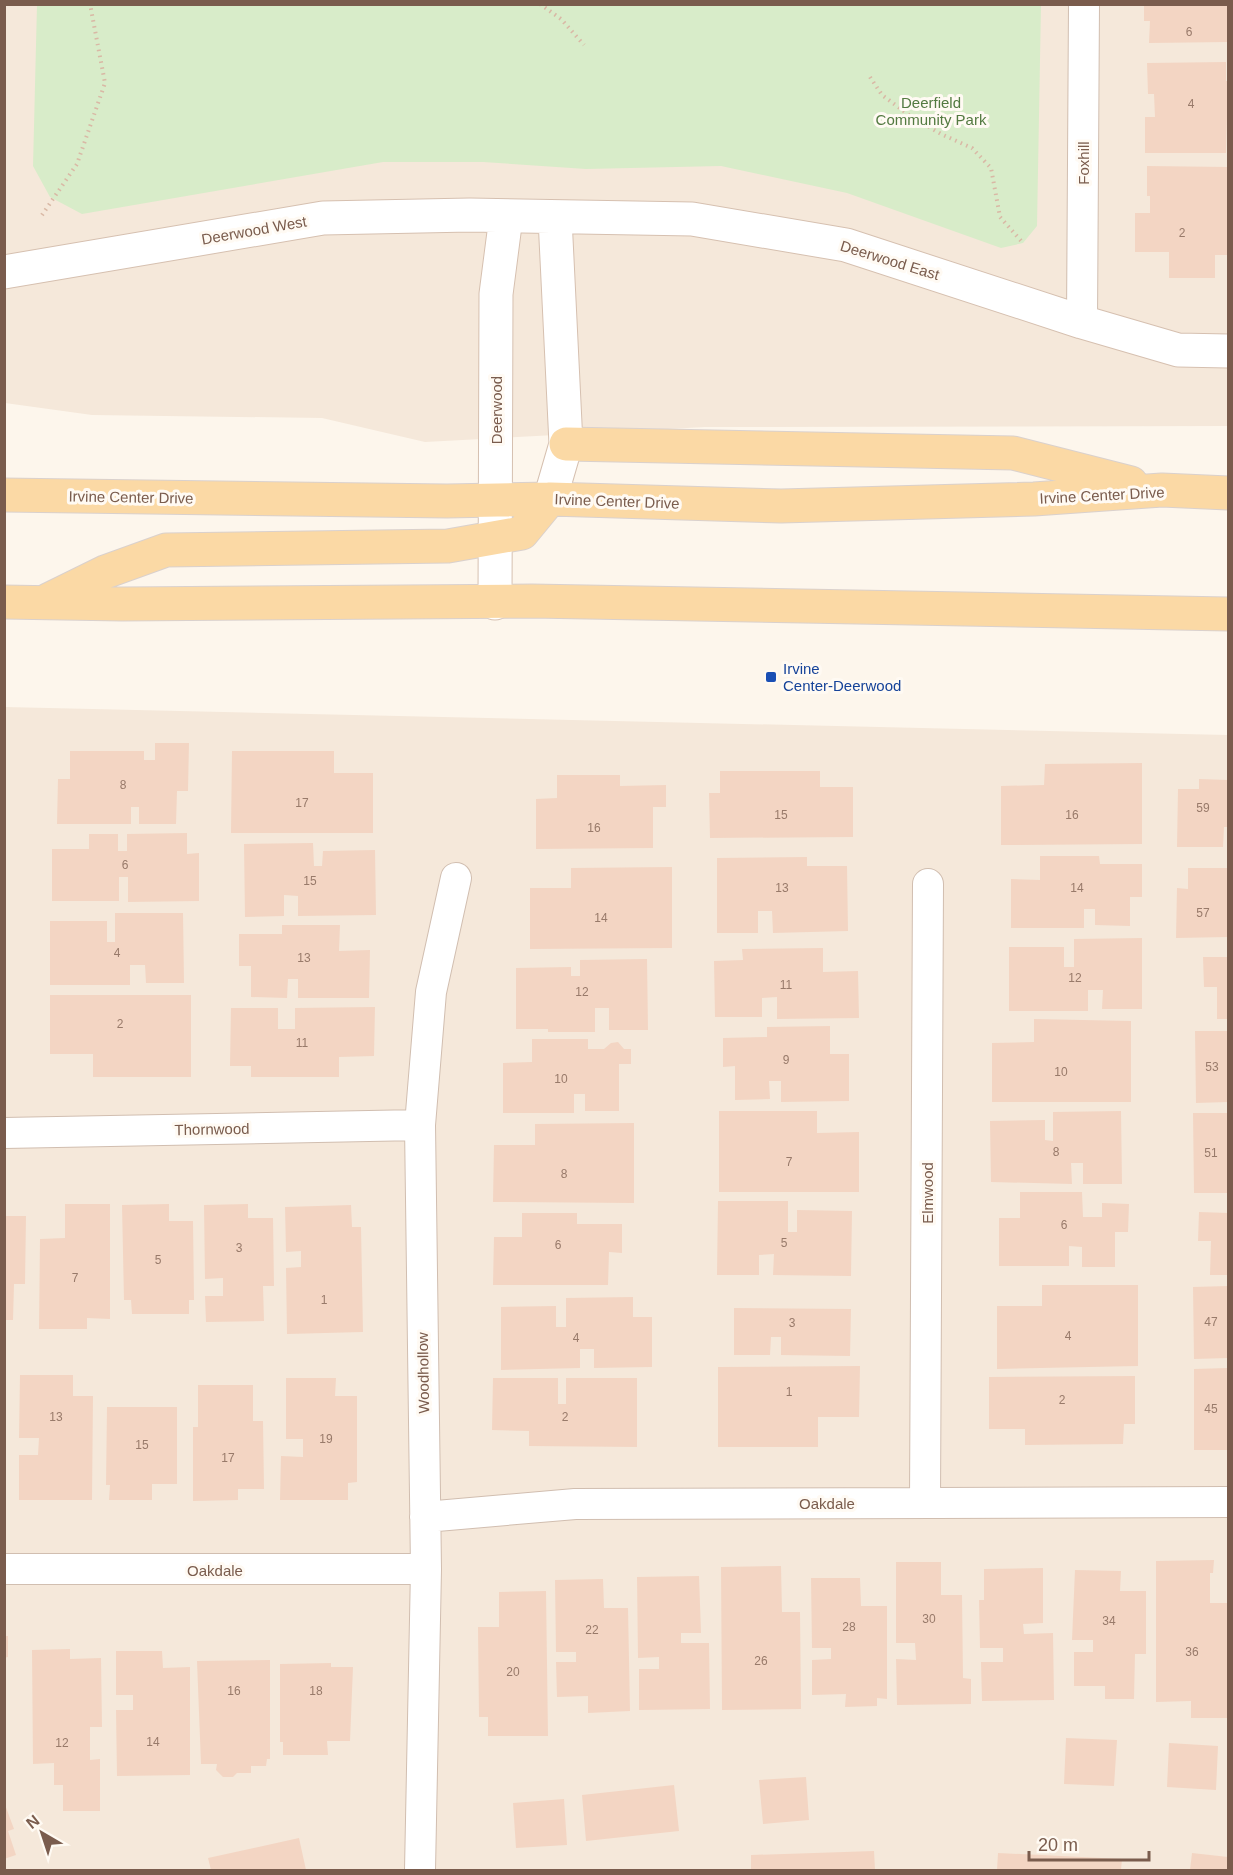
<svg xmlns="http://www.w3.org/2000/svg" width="1233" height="1875" font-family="Helvetica,sans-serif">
	<rect width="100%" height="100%" fill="#fdf6ec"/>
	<path fill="#f5e8da" d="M5,5h1223v421l-523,1 -280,15 -103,-24 -230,-3 -87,-12z
		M5,707l1223,28v1135h-1223z"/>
	<path fill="#d8ecc9" d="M37,5h1004l-4,221 -14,17 -22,5 -154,-55 -126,-27 -135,3 -103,-7h-100l-301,52 -32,-17 -17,-31z"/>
	<path fill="#f3d5c3" d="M1144,5h84v37l-79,1 1,-22h-6z
		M1226,62v19h2l-2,72h-81v-36h10l-1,-23h-6l-1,-31z
		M1147,166l81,1v88h-13v23h-46v-26h-34v-39h15v-17h-3z
		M155,743h34l-1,48h-11l-1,33h-37v-17h-8v17h-74l1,-45h12v-28h74v9h11z
		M232,751h102v22h39v60h-142z
		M1142,763v81l-141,1v-59l43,-1 1,-21z
		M720,771h100v16h33v50l-143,1 -1,-45h11z
		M557,775h63v11l46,-1v22h-13v41l-117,1v-50l21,-1z
		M1199,779l29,1v47h-4l-1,20h-46l1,-58h21z
		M187,833v21l12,-1v48l-71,1v-25h-9v24h-67v-52h37v-15h29v17h9v-17z
		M313,843l1,23h8l1,-15 52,-1 1,65 -78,1v-20l-14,-1v21l-39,1 -1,-73z
		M1040,856h59l1,8h42v33h-12v29l-35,-1v-16h-11v19h-73v-49l29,1z
		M807,857v9h40l1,65 -75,2 -1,-22h-14v22h-41v-75z
		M672,867v81l-142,1v-61h41v-20z
		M1188,868h40v69l-52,1 1,-50 11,1z
		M115,913h68l1,70h-38l-1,-18h-15v20h-80v-64h57v21h8z
		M282,925h58l-1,26 31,-1 -1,48h-71v-19h-10l-1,19 -36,-1v-31h-12v-32h43z
		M1142,938v71h-40l1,-19h-15v21h-79v-64h55v20h10v-28z
		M823,948v24l35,-1 1,47 -82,1v-22l-15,1v19h-47l-1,-56 29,-1 -1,-11z
		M1203,957h25v62h-11v-32h-13z
		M647,959l1,71h-39v-22h-14v24h-47v-3h-32v-61l55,-1v9h9v-16z
		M50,995h141v82h-98v-23h-43z
		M375,1007l-1,49 -35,1v20h-88v-11h-21l1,-58h47v21h17v-21z
		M1034,1019l97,2v81h-139v-59l42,-1z
		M830,1026v28h19v47l-68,1v-21h-12l1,18 -35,1v-34l-12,1v-29l44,-1v-10z
		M1195,1031h33v71l-32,1z
		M532,1039h56v10h16l7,-6 7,-1 6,7h7v15h-12v47h-34v-17h-11v19h-71v-50l29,-1z
		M719,1111h98v22l42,-1v60h-140z
		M1121,1111l1,73h-39v-21h-12l1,21 -81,-2 -1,-61 55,-1v20l8,1v-29z
		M1193,1113h35v80h-34z
		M634,1123v80l-141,-1 1,-57h41v-21z
		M1020,1192h62l1,25h19v-14l27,1 -1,28h-13v35h-33v-20l-13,-1v20h-70v-48h21z
		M718,1201h70v31h9v-22l55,1 -1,65 -78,-1 1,-21 -15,1v20h-42z
		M65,1204h45v115l-23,-1v11h-48l1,-90 25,-1z
		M169,1204v17h24l1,79h-5v14h-57l-1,-14h-7l-2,-95z
		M248,1204v14h25l1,68h-11l1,35 -58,1 -1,-26h18v-18l-18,1 -1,-74z
		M351,1205l1,22h9l2,105 -76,2 -1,-66 15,-1v-16l-15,1 -1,-45z
		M1199,1212l29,1v62h-18l1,-34h-13z
		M522,1213h55v11h45v29l-13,-1 -1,33h-115l1,-48h28z
		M4,1216h22l-1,68h-11l-1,36h-9z
		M1042,1285h96v81l-141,3v-63h45z
		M1228,1286v72l-34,1 -1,-72z
		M633,1297v20h19v50l-58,1v-19h-14v19l-79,2v-63l55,-1v21h10v-29z
		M734,1308l117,1 -1,47 -69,-1v-18h-10l-1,18h-36z
		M860,1366l-1,51h-41v30h-100v-80z
		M1228,1368v82h-34v-81z
		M20,1375h53v21h20l-1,104h-73v-45h19l1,-17h-20z
		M1135,1376v48h-11l-1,20 -98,1v-16h-36v-52z
		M286,1378h50l-1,18h22v86l-9,1v17h-68l1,-44 22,1v-18h-17z
		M493,1378h65v26h8v-26h71v69l-108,-1v-15l-37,-1z
		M198,1385h55v36h10l1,68h-26v11l-45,1v-74h5z
		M107,1407h70v77h-25v16h-43l1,-15h-4z
		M1214,1560l-1,13h-3v30h18v115h-37v-17l-35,1v-141z
		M896,1562h45v33h21l1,83 8,1v25l-74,1 -1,-46 20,1 -1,-17h-19z
		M781,1566l1,46h18l1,97 -79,1 -1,-143z
		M1043,1568v55l-20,1 1,10 29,-1 1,67 -72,1 -1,-39h22v-14h-23l-1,-48h5v-31z
		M1075,1570l46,1 -1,20h26v63h-11l-1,45h-29v-13h-31v-34h19v-12h-21z
		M699,1576l2,57h-20v10h28l1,66 -71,1v-41h20v-12l-21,1 -1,-81z
		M811,1578h49l1,28h26v93l-10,-1v8l-32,1 1,-13 -34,1v-35l19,-1v-11h-19z
		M603,1579l1,29h24l2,103 -42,2v-17l-31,1 -1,-35h20v-10h-20l-1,-72z
		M546,1591l2,145h-60v-19h-9l-1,-90h21v-35z
		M4,1636h4v21l-4,1z
		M70,1649v10l31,-1 1,69h-12v33l10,-1v52h-37v-26h-9v-22l-21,1 -1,-114z
		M116,1651h46l1,17 27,-1v108l-73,1 -1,-66h17v-15h-17z
		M270,1660v99h-3l-1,7h-15v7h-14l-4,4h-10l-7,-7 1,-6h-16l-4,-103z
		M331,1663v4h22l-3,74h-23l1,14h-45v-13h-3v-78z
		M1066,1738l51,2 -3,46 -50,-2z
		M1169,1743l49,3 -2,44 -49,-3z
		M806,1777l3,43 -46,4 -4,-44z
		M674,1785l5,46 -93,10 -4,-46z
		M564,1799l3,46 -51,3 -3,-45z
		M4,1802l10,27 -6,2 8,24 -12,4z
		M299,1838l7,32h-95l-3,-12z
		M874,1851l1,19h-124v-15z
		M998,1853l124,6 -1,11h-124z
		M1192,1853l36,4v13h-38z"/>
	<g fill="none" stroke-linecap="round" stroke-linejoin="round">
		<defs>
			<path id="street" d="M1082,322l2,-318
				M4,1133l416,-8
				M925,1502l3,-618
				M425,1517l150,-13 653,-2
				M4,1569h422
				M420,1870l6,-301 -6,-444 11,-133 25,-114"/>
			<path id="secondary" d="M4,272l319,-54 147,-3 222,4 154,26 236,77 96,28 50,1
				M550,499l16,-55 -11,-226
				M495,603l1,-309 10,-77"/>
			<path id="primary" d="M566,444l447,9 118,30
				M4,495l443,6 103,-2 231,7 253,-7 128,-9 66,3
				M48,600l57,-28 61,-22 282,-4 74,-13 28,-34
				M4,602l118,2 410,-3 696,13"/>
		</defs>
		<use href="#street" stroke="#d1beb0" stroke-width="32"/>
		<use href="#secondary" stroke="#d6c0b0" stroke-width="35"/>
		<use href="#primary" stroke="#dad1cd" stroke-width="35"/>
		<path stroke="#d9b8a5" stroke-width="4" stroke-dasharray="1.5 4.5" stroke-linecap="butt" d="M540,4l21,15 23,26
			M870,77l12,18 27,20 32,19 31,14 19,20 9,49 23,26
			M42,215l35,-51 28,-81 -15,-79"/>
		<use href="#street" stroke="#fff" stroke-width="30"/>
		<use href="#secondary" stroke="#fff" stroke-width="33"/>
		<use href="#primary" stroke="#fbd9a5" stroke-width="33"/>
	</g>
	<rect fill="#1a4fb4" stroke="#fffaf3" stroke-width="2" x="765" y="671" width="12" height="12" rx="3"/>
	<g text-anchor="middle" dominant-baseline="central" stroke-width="6" stroke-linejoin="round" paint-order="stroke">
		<g font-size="12" fill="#987a6a">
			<text x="1189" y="32">6</text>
			<text x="1191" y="104">4</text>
			<text x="1182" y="233">2</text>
			<text x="123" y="785">8</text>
			<text x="302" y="803">17</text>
			<text x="1203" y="808">59</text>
			<text x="781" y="815">15</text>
			<text x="1072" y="815">16</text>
			<text x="594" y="828">16</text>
			<text x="125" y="865">6</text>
			<text x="310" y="881">15</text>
			<text x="782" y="888">13</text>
			<text x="1077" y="888">14</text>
			<text x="1203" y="913">57</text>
			<text x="601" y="918">14</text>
			<text x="117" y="953">4</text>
			<text x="304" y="958">13</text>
			<text x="1075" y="978">12</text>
			<text x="786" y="985">11</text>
			<text x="582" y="992">12</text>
			<text x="120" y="1024">2</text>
			<text x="302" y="1043">11</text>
			<text x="786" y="1060">9</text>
			<text x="1212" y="1067">53</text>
			<text x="1061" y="1072">10</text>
			<text x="561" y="1079">10</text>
			<text x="1056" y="1152">8</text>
			<text x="1211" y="1153">51</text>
			<text x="789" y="1162">7</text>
			<text x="564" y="1174">8</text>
			<text x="1064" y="1225">6</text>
			<text x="784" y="1243">5</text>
			<text x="558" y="1245">6</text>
			<text x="239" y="1248">3</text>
			<text x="158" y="1260">5</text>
			<text x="75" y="1278">7</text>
			<text x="324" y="1300">1</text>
			<text x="1211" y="1322">47</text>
			<text x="792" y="1323">3</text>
			<text x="1068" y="1336">4</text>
			<text x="576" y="1338">4</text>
			<text x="789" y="1392">1</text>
			<text x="1062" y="1400">2</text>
			<text x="1211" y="1409">45</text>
			<text x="56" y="1417">13</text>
			<text x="565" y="1417">2</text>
			<text x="326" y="1439">19</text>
			<text x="142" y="1445">15</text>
			<text x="228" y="1458">17</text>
			<text x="929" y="1619">30</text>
			<text x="1109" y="1621">34</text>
			<text x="849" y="1627">28</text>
			<text x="592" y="1630">22</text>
			<text x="1192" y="1652">36</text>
			<text x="761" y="1661">26</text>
			<text x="513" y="1672">20</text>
			<text x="234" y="1691">16</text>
			<text x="316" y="1691">18</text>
			<text x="153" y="1742">14</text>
			<text x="62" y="1743">12</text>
		</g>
		<g font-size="15" fill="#537a41" stroke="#fffaf3">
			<text x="931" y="102">Deerfield<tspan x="931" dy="17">Community Park</tspan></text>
		</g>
		<g font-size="15" fill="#7a5c4d" stroke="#fffaf3">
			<text transform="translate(1083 163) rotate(-90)">Foxhill</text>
			<text transform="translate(254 230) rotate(-10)">Deerwood West</text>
			<text transform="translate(890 260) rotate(17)">Deerwood East</text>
			<text transform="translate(496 410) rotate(-90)">Deerwood</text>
			<text transform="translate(1102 495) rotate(-3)">Irvine Center Drive</text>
			<text transform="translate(131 497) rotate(1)">Irvine Center Drive</text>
			<text transform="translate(617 501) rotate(2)">Irvine Center Drive</text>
			<text transform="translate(212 1129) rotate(-1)">Thornwood</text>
			<text transform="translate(927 1193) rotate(-90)">Elmwood</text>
			<text transform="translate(423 1373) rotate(-91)">Woodhollow</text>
			<text x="827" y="1503">Oakdale</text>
			<text x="215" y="1570">Oakdale</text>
		</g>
		<g font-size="15" fill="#164399" stroke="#fffaf3" text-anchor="start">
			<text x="783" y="668">Irvine<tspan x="783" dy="17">Center-Deerwood</tspan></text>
		</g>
	</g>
	<rect width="1233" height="1875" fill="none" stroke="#7a5c4d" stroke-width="12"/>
	<g transform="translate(42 1833) rotate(321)" stroke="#fffaf3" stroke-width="4.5" paint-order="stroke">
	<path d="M0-4.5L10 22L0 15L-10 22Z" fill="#7a5c4d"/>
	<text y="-9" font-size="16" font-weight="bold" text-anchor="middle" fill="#7a5c4d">N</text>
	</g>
	<path d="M1029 1851v9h120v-9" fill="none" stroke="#7a5c4d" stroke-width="3"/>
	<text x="1038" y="1851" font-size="18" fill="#7a5c4d" stroke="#fffaf3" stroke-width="4.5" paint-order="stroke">20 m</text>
</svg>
